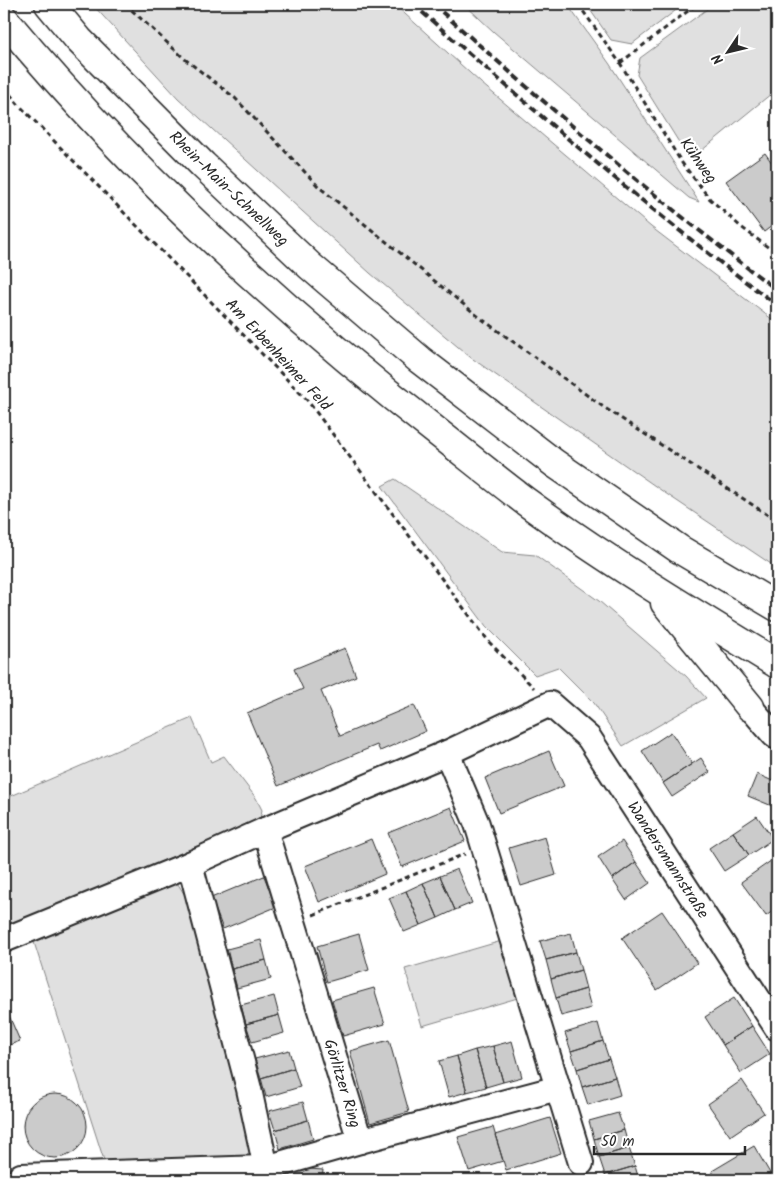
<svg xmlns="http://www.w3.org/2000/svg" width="781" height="1184" font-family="Kalam,sans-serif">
	<rect width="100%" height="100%" fill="#fff"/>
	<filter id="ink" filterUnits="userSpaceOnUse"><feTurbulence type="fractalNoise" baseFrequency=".02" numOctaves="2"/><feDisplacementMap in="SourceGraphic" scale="10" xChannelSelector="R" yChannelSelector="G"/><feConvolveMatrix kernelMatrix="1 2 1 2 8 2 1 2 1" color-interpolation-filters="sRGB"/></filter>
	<g filter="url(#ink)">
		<path fill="#e0e0e0" stroke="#868686" d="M92,4h302l87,79 170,144 126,96v245l-109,-73 -198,-138 -100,-84 -192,-175z
			M464,4h103l42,59 90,139 -10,-4 -195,-166z
			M586,4h98l-52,40 -21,-4z
			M714,4h63v85l-87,71 -53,-85 3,-17z
			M395,479l107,73 33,3 64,46 87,75 20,22 -83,48 -29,-43 -36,-36 -23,8 -49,-49 -104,-140z
			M192,718l19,44 13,-6 32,42 6,12 -3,13 -22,6 -233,100v-130z
			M162,882l16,2 8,13 72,260 -148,22 -79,-246z
			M505,940l16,57 -99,29 -17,-57z"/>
		<path fill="#cbcbcb" stroke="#2b2b2b" d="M765,153l12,17v52l-13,10 -38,-51z
			M345,648l11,28 -35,15 19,45 74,-31 12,26 -46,20 -3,-6 -99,41 -31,-73 56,-24 -9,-20z
			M671,732l21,32 -29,19 -21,-32z
			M549,751l15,35 -65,27 -14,-35z
			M701,758l9,14 -38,25 -9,-14z
			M757,774l20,9v25l-29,-12z
			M451,807l14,34 -63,26 -14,-34z
			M757,816l16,23 -24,16 -16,-23z
			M733,832l16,23 -25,16 -15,-23z
			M545,837l11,38 -35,11 -12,-38z
			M371,839l14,35 -66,28 -14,-36z
			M622,841l14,21 -24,17 -14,-22z
			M775,858l2,4v46l-11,8 -25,-34z
			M636,862l14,21 -24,17 -14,-21z
			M457,869l15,34 -17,7 -15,-34z
			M264,876l12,31 -53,22 -12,-31z
			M440,876l15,34 -17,8 -15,-35z
			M423,883l15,35 -17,7 -15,-34z
			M406,891l15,34 -17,7 -15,-34z
			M662,911l35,52 -40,27 -35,-52z
			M571,933l5,19 -30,8 -6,-19z
			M359,934l10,36 -42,12 -10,-36z
			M261,940l5,20 -34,9 -5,-20z
			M576,952l5,18 -30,9 -5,-19z
			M266,960l5,19 -34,9 -5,-19z
			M581,970l5,19 -30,9 -5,-19z
			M374,988l11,36 -42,12 -11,-36z
			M586,989l5,19 -30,8 -5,-18z
			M274,996l5,19 -33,9 -5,-19z
			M734,998l18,28 -29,19 -18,-28z
			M4,1004l16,37 -16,6z
			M279,1015l5,18 -32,9 -6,-18z
			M598,1023l5,18 -32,10 -6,-18z
			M752,1026l18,28 -29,19 -18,-28z
			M389,1040l20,72 -39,11 -20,-72z
			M512,1041l10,36 -19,5 -10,-36z
			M603,1041l6,18 -32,10 -6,-18z
			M493,1046l10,36 -17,5 -11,-37z
			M289,1050l5,18 -33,10 -6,-19z
			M475,1050l11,37 -19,5 -10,-36z
			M457,1056l10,36 -18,5 -10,-36z
			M609,1059l6,18 -33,10 -5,-18z
			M294,1068l6,19 -34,10 -5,-19z
			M615,1077l5,18 -32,10 -6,-18z
			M742,1080l22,33 -34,23 -22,-32z
			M23 1126a32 32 0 1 1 64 0a32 32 0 1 1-64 0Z
			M303,1102l5,18 -33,10 -6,-19z
			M618,1113l6,17 -30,9 -5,-18z
			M550,1118l11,35 -55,17 -11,-35z
			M308,1120l5,19 -33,10 -5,-19z
			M493,1127l10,34 -34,10 -11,-34z
			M624,1130l5,18 -30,9 -5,-18z
			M754,1146l20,34h-57l-5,-9z
			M629,1148l6,18 -30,9 -6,-18z
			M635,1166l4,14h-33l-1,-5z
			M284,1167l39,3 -1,10h-39z"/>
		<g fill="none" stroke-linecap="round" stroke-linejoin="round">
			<defs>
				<g id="minor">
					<path d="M750,707l24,28 3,2"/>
					<path id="s1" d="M265,830l95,311 198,-53 -81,-264 -30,-71"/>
					<path id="s2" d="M190,864l75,-34 182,-77 103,-49 39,34 188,290"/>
					<path d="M4,940l186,-76 59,225 17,79 -1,12"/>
					<path d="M558,1088l23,75"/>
					<path d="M21,1176l245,-8 94,-27"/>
				</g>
				<g id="highway">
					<path id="s3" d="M49,4l30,36 124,125 107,101 110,94 134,103 125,86 98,58"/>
					<path d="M4,19c129,155 278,292 437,416 28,22 56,45 84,66 81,59 167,111 252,163"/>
					<path d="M665,603l85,104"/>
				</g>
			</defs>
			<use href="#minor" stroke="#2b2b2b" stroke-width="28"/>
			<use href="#highway" stroke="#2b2b2b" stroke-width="31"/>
			<path stroke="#2b2b2b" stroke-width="3" stroke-dasharray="5 4" stroke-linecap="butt" d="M125,4l61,56 49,38 84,89 160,130 123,89 175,115
				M578,4l42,59 62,100 28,36 31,28 36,27
				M620,63l77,-59
				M4,87l14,17 289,296 183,243 44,45
				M313,915l152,-61"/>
			<use href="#minor" stroke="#fff" stroke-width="24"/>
			<use href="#highway" stroke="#fff" stroke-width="28"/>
			<path stroke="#2b2b2b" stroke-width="4" stroke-dasharray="8 4" stroke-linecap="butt" d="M413,4c118,104 237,208 364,301
				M433,4c111,99 224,197 344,286"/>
		</g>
	</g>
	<g text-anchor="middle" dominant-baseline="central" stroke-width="4.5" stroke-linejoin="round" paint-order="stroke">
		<g font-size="16" fill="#2b2b2b" stroke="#fff">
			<text transform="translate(698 161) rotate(55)">Kühweg</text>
			<text stroke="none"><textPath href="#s3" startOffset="258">Rhein-Main-Schnellweg</textPath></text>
			<text transform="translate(278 355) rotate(47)">Am Erbenheimer Feld</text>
			<text stroke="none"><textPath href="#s2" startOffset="591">Wandersmannstraße</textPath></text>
			<text stroke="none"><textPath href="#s1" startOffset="265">Görlitzer Ring</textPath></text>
		</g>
	</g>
	<rect width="781" height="1184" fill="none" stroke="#fff" stroke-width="20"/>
	<rect x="10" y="10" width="761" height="1164" fill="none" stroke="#2b2b2b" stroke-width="2" filter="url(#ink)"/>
	<g transform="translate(728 52) rotate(235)" stroke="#ffffff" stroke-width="4" paint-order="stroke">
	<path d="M0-4L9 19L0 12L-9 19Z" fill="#2b2b2b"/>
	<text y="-8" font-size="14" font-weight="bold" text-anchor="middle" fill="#2b2b2b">N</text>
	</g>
	<path d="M594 1146v8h151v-8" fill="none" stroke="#2b2b2b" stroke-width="2.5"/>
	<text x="601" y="1146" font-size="15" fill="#2b2b2b" stroke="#ffffff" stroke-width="4" paint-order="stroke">50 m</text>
</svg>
